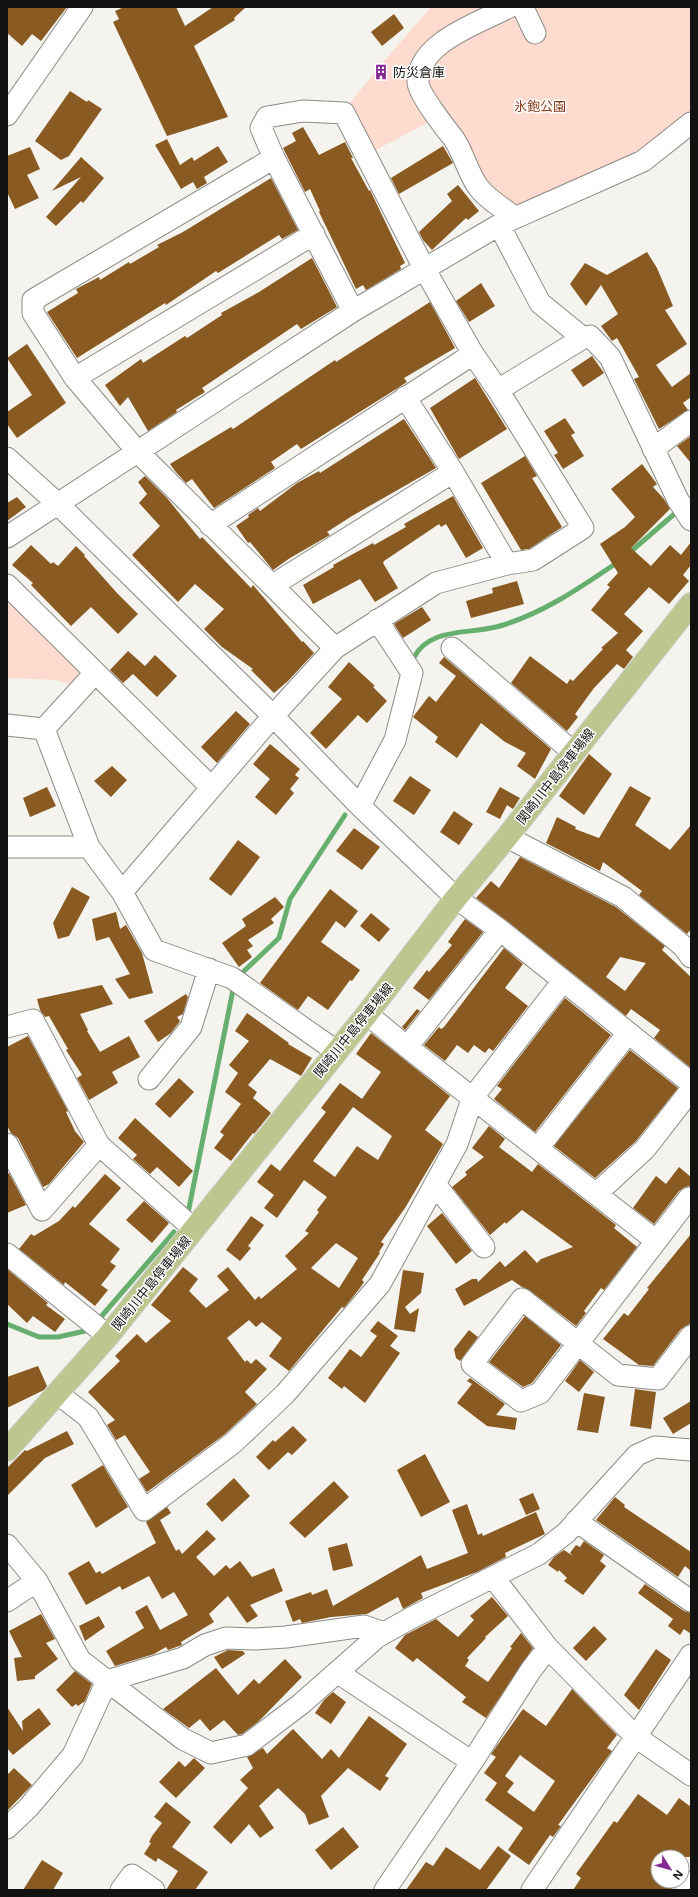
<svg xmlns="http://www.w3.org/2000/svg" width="698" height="1897" font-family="'Open Sans','Noto Sans JP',sans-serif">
	<rect width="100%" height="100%" fill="#f4f3ee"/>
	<path fill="#fedbce" d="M431,7h260v125l-178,96 -16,-18 -10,3 -24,-34 -14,-31 -20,-26 -57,30 -22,-49 35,-43z
		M7,593l77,82 -10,10 -19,-5 -48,-2z"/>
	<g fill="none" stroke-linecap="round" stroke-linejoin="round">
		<path stroke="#67af6e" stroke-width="5" d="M629,553l50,-43
			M413,659c16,-33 57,-24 87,-33 44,-13 81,-39 118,-64
			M243,972l36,-34 11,-39 55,-84
			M188,1213l45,-223
			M100,1318l74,-86
			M7,1324l32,13h19l27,-6"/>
	</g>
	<path fill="#895a21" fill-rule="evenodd" d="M7,7h60l-26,34 -9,-7 -10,12 -15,-13z
		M124,7h52l9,19 28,-19h33l-12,11 1,2 -41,26 34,71 -61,19 -54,-114 6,-3 -4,-8z
		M394,14l10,14 -22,18 -11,-14z
		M70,91l17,11 1,-2 14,9 -33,47 -8,4 -26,-19z
		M303,127l16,28 26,-13 8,16h-2l18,33 1,-1 35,73 -5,3 1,3 -35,21 -3,-5 -7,4 -37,-77 1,-1 -10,-22 -5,3 -22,-44 13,-7 -4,-8z
		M167,139l13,26 12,-8 2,4 24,-15 10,16 -24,15 3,6 -10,6 -4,-7 -12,7 -26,-44z
		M443,146l10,17 -54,31 -8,-16z
		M30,147l10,22 -13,6 12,23 -24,11 -8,-17v-36z
		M81,157l23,21 -21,25 -2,-2 -25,25 -10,-9 35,-40 -29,14z
		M271,178l27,52 -16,9 -3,-4 -61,38 -2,-2 -50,34 -1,-2 -88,55 -30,-46 31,-19 -2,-4 23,-12 1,3 29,-18 1,2 29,-17 -2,-2 26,-13z
		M458,185l21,26 -11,9 -2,-2 -34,32 -9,-10 -4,-8 33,-31 -5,-7z
		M647,252l10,16 16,38 -8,4 22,34 -31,21 16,22 19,-14v24l-8,6 5,7 -29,19 -25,-50 5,-2 -22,-39 -5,3 -11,-15 17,-12 -17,-29 -15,21 -16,-22 15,-21 22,12z
		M312,258l25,49 -36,22 -4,-5 -95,64 3,4 -29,18 1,2 -29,19 -20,-34 -8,9 -15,-21 36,-26 2,4 42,-27 2,2 35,-23 -1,-2 38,-21z
		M481,283l14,23 -26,16 -13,-21z
		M430,302l25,46 -51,30 3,4 -14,9 -92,58 -4,-5 -26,18 4,6 -61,40 -22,-29 -6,4 -11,-12 -5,-7 61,-37 2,2 102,-69 1,2z
		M27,344l39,59 -49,35 -10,-14v-12l25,-17 -25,-37z
		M592,356l12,17 -21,14 -12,-17z
		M475,378l32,51 -48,30 -29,-51z
		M565,418l10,15 -4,2 13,21 -21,13 -9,-14 4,-2 -14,-22z
		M404,419l32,49 -84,48 -25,16 3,3 -40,23 -17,12 -23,-28 -2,1 -12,-17 13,-9 -1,-2 10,-7 2,3 37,-28 22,-12 1,2z
		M691,436v27l-14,-17z
		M525,456l12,20 -5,2 30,49 -33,22 -8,1 -40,-67z
		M642,464l15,20 -4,3 11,12 6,10 -39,39 20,18 19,-21 11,10 10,-13v23l-8,10 6,6 -20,23 -20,-17 -25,27 19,17 -17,19 7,7 -9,12 -7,-5 -23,24 -19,26 3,3 -11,14 -56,-48 19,-27 37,28 3,-5 3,2 30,-32 -2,-1 17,-15 -27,-23 19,-23 -3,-2 11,-12 -18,-29 25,-17 10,-10 -24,-28z
		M145,476l22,22 33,41 2,-2 49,51 2,-3 49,57 1,-1 11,12 -26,28 -14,12 -23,-23 2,-1 -31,-22 -18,-18 20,-20 -29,-25 -17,18 -46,-47 28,-29 -21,-23 8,-9 -9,-12z
		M453,496l30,52 -17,10 -20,-34 -5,3 -2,-3 -55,37 -1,2 15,25 -23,14 -15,-23 -47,25 -10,-19 31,-18 -1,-2 40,-22 1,2 32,-18 -2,-3z
		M17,497l9,10 -19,14v-18z
		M31,545l20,19 2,-2 5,4 18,-20 9,9 -1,1 33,37 21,21 -20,20 -27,-27 -20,19 -40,-41 2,-2 -21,-18z
		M517,581l7,23 -53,14 -5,-17 27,-8 -1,-5z
		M422,607l9,13 -28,18 -9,-14z
		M128,651l17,15 10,-11 22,21 -20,21 -24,-23 -10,9 -13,-13z
		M444,657l107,92 -16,30 -18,-13 9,-13 -21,-11 -24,-19 -24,35 -22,-16 3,-5 -25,-20 16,-21 7,6 20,-26 -17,-13z
		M349,662l26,24 -2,1 14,14 -20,22 -9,-8 -32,34 -16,-16 32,-34 -14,-12z
		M236,711l14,13 -33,39 -16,-16z
		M270,744l30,25 -5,6 4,3 -9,11 4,4 -18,22 -21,-18 15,-18 -17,-15z
		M589,754l23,20 -28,41 -25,-19z
		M112,766l15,14 -16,17 -17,-16z
		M410,776l21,14 -17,25 -21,-14z
		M630,786l21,12 -16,27 35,25 21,-25v104l-4,5 -48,-39 3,-4 -39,-29 -3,9 -54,-28 11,-26 19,10 -1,2 24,9z
		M47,787l9,19 -26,11 -7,-19z
		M500,787l20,11 -7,11 -6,-4 -7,14 -14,-7z
		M454,811l19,13 -14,21 -19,-13z
		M354,828l26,19 -18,23 -26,-19z
		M238,840l22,17 -29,39 -22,-17z
		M520,857l96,50 49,39 -3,4 29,27v91l-37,-30 6,-8 -29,-21 -5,7 -119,-95 -31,-23 15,-17 8,7zM620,957l26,6 -21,28 -19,-14z
		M72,887l18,10 -21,39 -11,3 -5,-16z
		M330,889l28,22 -13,17 -9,-7 -15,21 39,28 -8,11 -2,-1 -22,30 -20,-14 -10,14 -38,-27z
		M275,897l9,10 -13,12 3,4 -26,17 5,6 -6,4 5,7 -13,10 -17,-24 24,-17 -4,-7z
		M116,912l4,17 6,-4 16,28 11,40 -24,6 -14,-20 15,-5 -21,-37 -13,4 -4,-22z
		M371,913l19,16 -11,13 -19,-16z
		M465,919l18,13 -54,68 -16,-12 14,-18 2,2 23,-27 -4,-3z
		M504,948l19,16 -18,24 23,18 -35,45 -4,-3 -4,5 -11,-8 -6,8 -11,-8 -12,16 -21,-16 15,-18 2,2 3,-2z
		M102,985l11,19 -33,10 8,16 -1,1 13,21 29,-16 11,21 -28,15 6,11 -29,17 -12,-22 5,-3 -16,-25 2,-1 -19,-33 -4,1 -5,-7 -3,-11z
		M186,994l2,3 -5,17 -6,3 3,4 -9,12 -13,9 -14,-21z
		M565,998l46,37 -76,97 -41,-33 8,-10 -5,-3z
		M417,1009l3,2 -15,19 -3,-3z
		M247,1013l42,30 -1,1 24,14 -11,18 -31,-17 -22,26 9,7 -4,6 18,15 -17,21 -1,-1 -22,28 -17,-13 10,-13 -4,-3 21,-28 -16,-12 13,-19 -9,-8 20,-24 -14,-10z
		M371,1033l79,63 -25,34 18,14 -38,64 -24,34 3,2 -5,8 1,1 -18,27 2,2 -4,6 -16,20 -2,-1 -53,64 -20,-15 13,-18 -20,-16 -6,5 -7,-7 -22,18 18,24 2,-2 4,4 5,-5 11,10 -22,23 12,12 -32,30 -78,58 -8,-13 11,-7 -25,-37 -9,5 -9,-15 8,-5 -27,-28 32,-31 -5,-5 22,-22 9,9 25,-22 -20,-16 32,-38 15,12 -9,12 17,17 23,-18 -12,-14 11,-9 27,33 4,-4 2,3 36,-30 -12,-13 24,-23 -4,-2 14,-19 -2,-2 10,-13 -23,-17 -27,38 -13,-10 10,-13 -17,-13 14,-18 9,7 46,-59 -5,-4 19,-25 22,16 19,-27 -25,-18zM353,1107l39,29 -14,24 -21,-14 -22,31 -22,-16zM336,1243l22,15 -19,30 -28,-20z
		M28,1036l40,75 -2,1 9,19 9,11 -35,42 -6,3 -25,-49 -7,-5 -4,-7v-79z
		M630,1050l48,38 -42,53 -41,37 -41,-32z
		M179,1078l15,14 -24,26 -15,-14z
		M135,1118l58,53 -14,16 -22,-20 -7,7 -17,-15 4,-4 -19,-17z
		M489,1126l16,13 -6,8 33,25 6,-8 78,61 -2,3 23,19 -33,43 -3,-2 -17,23 2,2 -10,13 -47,-36 -7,-3 -10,-7 -48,26 -9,-17 17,-10h5l1,3 22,-21 5,6 20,-17 12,13 4,-4 32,-12 -51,-37 -16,14 -1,-2 -15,13 -38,-48 15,-12 -2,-3 19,-15 -12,-9z
		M679,1167l12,10v9l-6,1 -6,4 -25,33 -21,-16 23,-32 10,8z
		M9,1173l17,32 -19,8v-39z
		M105,1174l16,14 -32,36 31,25 -10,13 6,4 -15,19 7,5 -13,16 -30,-24 -1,3 -45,-36 12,-15 3,2 25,-15 14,-15 2,2z
		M144,1201l25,22 -17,20 -26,-23z
		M442,1213l30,38 -16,13 -29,-38z
		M251,1216l13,9 -16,21 3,2 -11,13 -14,-11z
		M691,1234v89l-10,6 -28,37 -14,-1 -36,-26 21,-26 4,3 21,-27 -2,-1z
		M7,1269l41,34 -2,2 19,14 -10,13 -22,-16 -6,7 -20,-19z
		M403,1270l21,3 -3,20 -16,14 5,7 9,-6 -4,24 -21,-3z
		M525,1316l36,29 -29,38 -9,4 -34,-25z
		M378,1321l20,15 -8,10 10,7 -35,50 -21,-17 -2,3 -14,-11 22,-29 11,8 16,-21 -7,-5z
		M469,1330l9,7 -18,24 -4,-3 -2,-9z
		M580,1360l14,12 -15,20 -14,-11z
		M38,1366l9,20 -3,4 -37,18v-31z
		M470,1378l35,26 -9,11 21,3 -2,12 -28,-4 -30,-23 15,-19 -5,-3z
		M635,1389l21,3 -5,37 -21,-3z
		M584,1393l21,4 -7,36 -21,-3z
		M691,1401v22l-18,11 -10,-16z
		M293,1426l14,14 -15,15 -4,-3 -19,18 -13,-13 17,-17 2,2z
		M67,1431l7,13 -29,14 -38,38v-28l18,-18 2,1z
		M425,1454l25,48 -29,15 -24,-47z
		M103,1465l25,42 -32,21 -25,-43z
		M234,1478l16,18 -28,26 -16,-18z
		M334,1481l15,16 -44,41 -16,-15z
		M533,1493l7,16 -14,6 -7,-16z
		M615,1497l10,8 -1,2 67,45v19l-6,-5 -7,11 -82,-57z
		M467,1504l11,31 4,-2 1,3 53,-24 9,22 -40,19 1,4 -29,15 -56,21 2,5 -20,11 -5,-12 -31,17 -36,3 -29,6 -2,-4 -7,3 -8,-21 26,-9 1,3 15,-6 6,17 88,-51 6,14 41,-16 -16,-43z
		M167,1507l4,6 -11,7 16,31 3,-2 3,5 25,-24 9,9 -20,18 18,19 12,-11 4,4 10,-8 12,16 22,-9 9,23 -33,14 8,11 -11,7 -19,-27 -19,18 5,8 -33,20 1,3 -14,5 -2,-3 -12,7 -39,12 -9,-15 38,-23 -9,-16 12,-7 13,25 28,-15 -14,-23 -12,7 -13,-23 -27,14 -2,-4 -34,19 -18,-32 21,-12 7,12 4,-2 2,3 54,-31 -10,-21z
		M584,1541l20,14 -4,6 6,5 -23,29 -19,-14 3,-3 -8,-8 -1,2 -10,-7 6,-8 10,-7 9,6 -3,-3 6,-8 4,2z
		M347,1543l6,23 -20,5 -5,-23z
		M645,1584l39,27 7,2v21l-7,-5 -4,6 -12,-9 5,-7 -35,-26z
		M492,1597l16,19 -23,21 1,1 -19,20 2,2 -4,6 23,16 24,-34 -2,-1 11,-14 12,15 -47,70 -24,-16 4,-5 -49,-39 -4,4 -18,-14 10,-13 31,-16 22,18 16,-17 -4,-4z
		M41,1614l14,25 -9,4 12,16 -23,17v3l-18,2 -3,-23 8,-1 -13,-26z
		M99,1616l6,11 -20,14 -6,-15z
		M594,1626l13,13 -21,22 -13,-13z
		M656,1649l15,11 -32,50 -15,-15z
		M228,1650l15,1 2,3 -23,15 -8,-12z
		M285,1659l17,18 -44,45 -16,12 -4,1 -14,-15 -14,11 -10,-12 -11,9 -26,-19 53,-41 22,27 16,-16 5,5z
		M75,1671l17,13 -7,17 -7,5 -2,-2 -4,3 -16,-17z
		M572,1689l45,46 -10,13 5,3 -54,74 3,1 -8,11 -3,-2 -21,30 -21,-15 15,-22 -38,-28 12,-17 -13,-10 12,-16 -5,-3 32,-45 23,17zM520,1755l35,26 -21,31 -27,-20 7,-9 -9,-7z
		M333,1692l13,10 -15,22 -16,-11 9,-13z
		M7,1707l16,24 -1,-10 17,-13 12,16 -38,31 -6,-7z
		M369,1716l38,28 -22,32 4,2 -9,13 -32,-23 -27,28 8,21 -20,8 -4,-11 -27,-26 -19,18 15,22 -14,10 -11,-14 -18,20 -18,-17 35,-39 -8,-8 13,-12 -6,-11 16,-9 4,6 26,-25 29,30 9,-10 8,9z
		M194,1758l11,10 -29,30 -17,-16 20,-21 6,6z
		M14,1768l18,17 -25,26v-36z
		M638,1794l29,21 12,-17 12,9v50h-33v24h6l10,9h-101l8,-12 -5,-4 38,-53 3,2z
		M166,1802l25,20 -19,25 36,25 -13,18h-29l12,-19 -20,-13 -2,4 -12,-8 7,-11 -2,-1 3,-6 10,-13 -8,-6z
		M343,1827l16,20 -28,23 -16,-20z
		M498,1846l13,10 -25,34h-80l20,-28 7,4 13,-19 34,23z
		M42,1860l21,13 -10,17h-30z"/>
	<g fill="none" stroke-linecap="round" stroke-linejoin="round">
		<defs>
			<path id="minor" d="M509,7c-29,16 -92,35 -91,76 1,11 28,46 36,56 10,15 14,35 25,49 8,11 24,20 35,29
				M524,10l11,23
				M7,115l75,-108
				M274,158l-241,142v13l42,65 62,73 198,197
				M501,224l142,-63 48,-38
				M75,378l239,-144
				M498,390l85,-52 7,-2 20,21 68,143 13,20
				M405,397l48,75 54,92
				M653,449l38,-28
				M7,458l51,46 215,212 87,90 96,92 44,32 191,153
				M210,525l263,-171
				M7,537l346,-226 146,-86 41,78 43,35
				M7,585l204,202
				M273,585l180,-113
				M452,648l121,104
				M7,725l37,4
				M44,729l45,118 33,45 32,58 78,28 104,73
				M44,729l51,-56
				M360,806l35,-66 17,-67 -35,-53
				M507,837l116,60 60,49 8,11
				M7,847h82
				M122,892l151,-176 62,-68 101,-65 71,-19 26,-4 50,-32 -85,-138 -25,-36 -48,-84 -81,-157 -41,-2 -36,6 -6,11 13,30 79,153
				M367,1014l40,33 189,147 49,-45 46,-59
				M7,1027l26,-7 66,125 95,84
				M407,1047l93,-117
				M149,1079l42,-52 18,-58
				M7,1144l35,66 57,-65
				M538,1148l90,-115
				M435,1184l49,63
				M596,1194l59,46
				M691,1200l-2,-2 -149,195 -19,8 -49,-37 50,-65 96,76 40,4 33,-43
				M7,1254l101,82
				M57,1393l31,24 56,93 89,-67 52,-49 95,-110 77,-140 16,-47 90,-116
				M576,1521l115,80
				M7,1545l30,36 -30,20
				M493,1577l55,71 88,89 55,38
				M37,1581l43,79 103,79 28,14 36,-8 54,-41 76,-67 34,-19 128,-64 27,-21 71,-78 18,-8 36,3
				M337,1672l135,90
				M7,1828l21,-20 45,-53 34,-74 76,-23 22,-13 21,-7 29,1 31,-2 78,-11 20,7
				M121,1890l11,-15 22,15
				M385,1890l87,-128 59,-92 17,-22
				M532,1890l159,-235
				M686,1890l5,-8"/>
			<path id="major" d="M7,1450l101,-114 259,-322 89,-116 51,-61 184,-233"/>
		</defs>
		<use href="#minor" stroke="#8c8b86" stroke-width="23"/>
		<use href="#major" stroke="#d0d0cf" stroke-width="24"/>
		<use href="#minor" stroke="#fff" stroke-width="21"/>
		<use href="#major" stroke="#bbc78f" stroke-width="22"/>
	</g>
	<defs>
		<symbol id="building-bare" viewBox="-9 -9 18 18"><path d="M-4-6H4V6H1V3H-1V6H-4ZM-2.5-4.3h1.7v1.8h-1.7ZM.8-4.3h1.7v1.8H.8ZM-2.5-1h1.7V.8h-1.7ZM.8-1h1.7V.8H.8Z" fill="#852995" stroke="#fff" stroke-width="2.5" paint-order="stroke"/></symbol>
	</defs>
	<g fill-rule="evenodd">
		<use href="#building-bare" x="370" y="61" width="22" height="22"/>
	</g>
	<g text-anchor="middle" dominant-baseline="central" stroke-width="3" stroke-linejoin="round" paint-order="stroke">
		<g font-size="13" fill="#121210" stroke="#fff" text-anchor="start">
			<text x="393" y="72">防災倉庫</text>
		</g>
		<g font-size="13" fill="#893918" stroke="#fff">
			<text x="540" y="106">氷鉋公園</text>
		</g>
		<g font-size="13" fill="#121210" stroke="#fff">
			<text transform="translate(555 776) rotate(-52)">関崎川中島停車場線</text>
			<text transform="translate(353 1030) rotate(-51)">関崎川中島停車場線</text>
			<text transform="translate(151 1283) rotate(-51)">関崎川中島停車場線</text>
		</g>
	</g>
	<rect width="698" height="1897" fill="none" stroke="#121210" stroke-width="16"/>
	<g transform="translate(670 1869) rotate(127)"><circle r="19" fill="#ffffff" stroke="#a0a09f"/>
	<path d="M0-3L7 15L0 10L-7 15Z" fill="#852995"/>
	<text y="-6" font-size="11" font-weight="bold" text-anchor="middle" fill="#121210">N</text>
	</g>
</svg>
